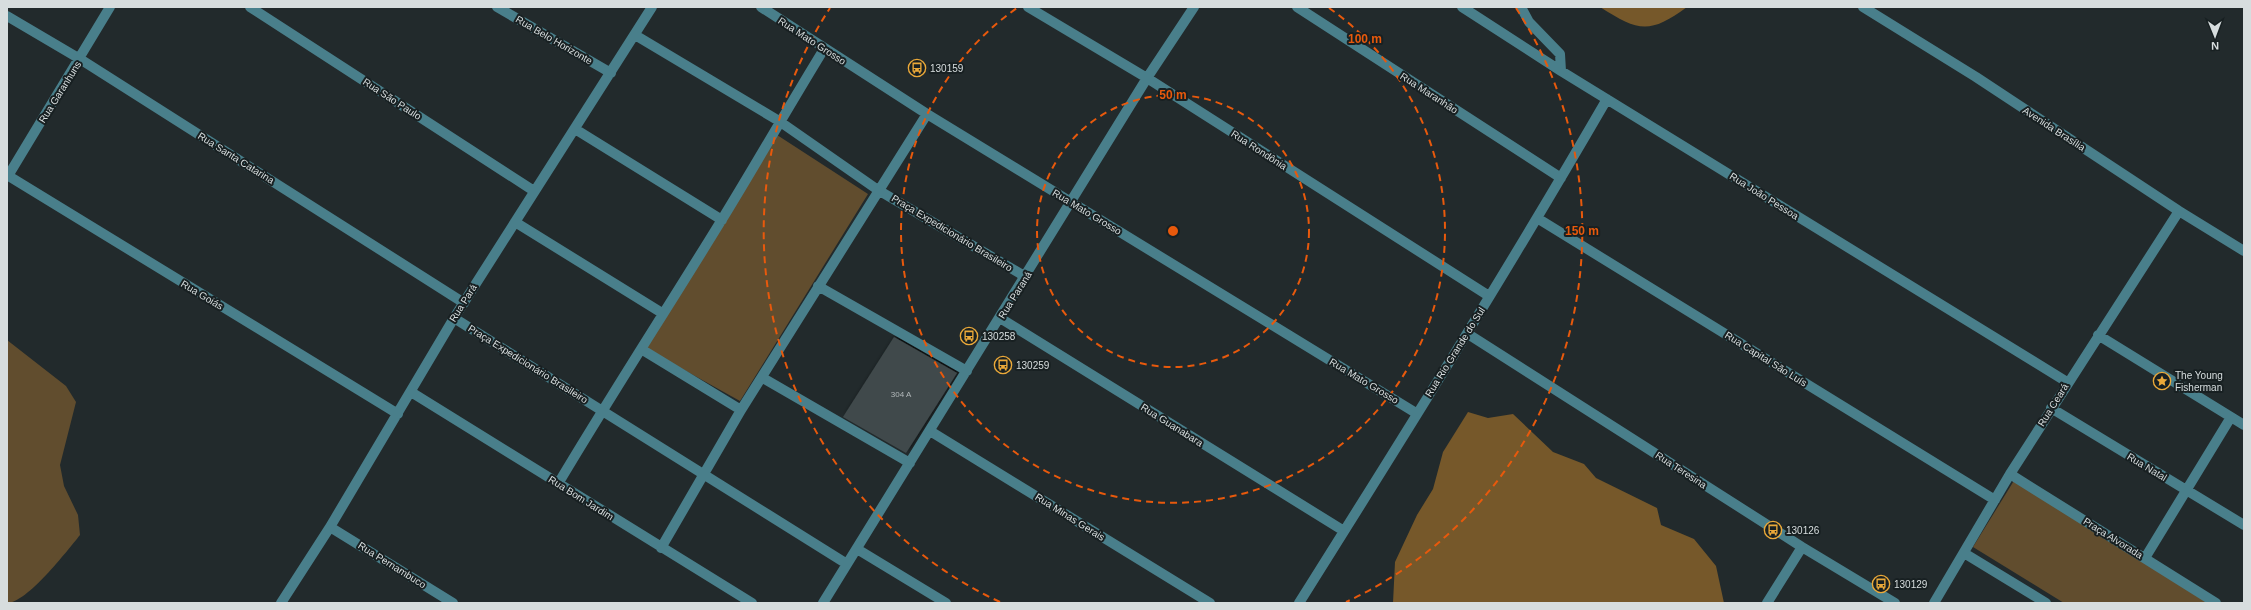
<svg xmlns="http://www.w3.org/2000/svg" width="2251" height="610" font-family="Helvetica,sans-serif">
	<defs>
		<filter id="shadow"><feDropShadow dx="3.5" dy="-3.5" stdDeviation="2" flood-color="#0009"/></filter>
	</defs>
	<rect width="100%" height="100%" fill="#222a2c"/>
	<path fill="#614d2e" d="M774,133l94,61 -128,207 -99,-55z
		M7,340l59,46 10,16 -16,63 4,21 14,29 2,20c-13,16 -53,68 -73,68z
		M2015,479l203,124h-154l-91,-56z"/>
	<path fill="#76582a" d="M1600,7h87c-38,28 -49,24 -87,0z
		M1468,412l20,6 25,-4 40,38 31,12 12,14 61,30 4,17 33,14 22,27 8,37h-331l2,-41 22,-47 16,-26 10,-37z"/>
	<path fill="#414a4c" filter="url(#shadow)" d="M894,337l63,36 -51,80 -63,-36z"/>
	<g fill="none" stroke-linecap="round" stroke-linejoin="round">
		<path stroke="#497f8b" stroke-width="10" d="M250,7l284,184
			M497,7l114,66
			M761,7l166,107 489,299
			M1028,7l119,71 342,218
			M1297,7l264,171
			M1462,7l99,64 506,311
			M1521,7l8,15 31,32 1,17
			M1863,7l113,70 203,134 65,40
			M7,16l73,43 384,244
			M635,35l144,86 99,69 148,87
			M575,129l147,91
			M7,175l391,239
			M8,176l102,-169
			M1537,218l458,282
			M515,222l147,91
			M818,286l149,85
			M454,318l393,246
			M1000,318l344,213
			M1468,334l334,213 93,56
			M2098,335l146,90
			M641,349l100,61
			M763,378l147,85
			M411,392l341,211
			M2051,408l193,117
			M930,431l280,172
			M2010,474l206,129
			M558,484c53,-89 109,-175 163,-263 35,-57 68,-115 103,-172
			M330,527l123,76
			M661,548l80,-138 186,-296
			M857,549l89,54
			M1964,553l82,50
			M2145,558l86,-141
			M281,603l49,-76 124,-209 198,-311
			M823,603l324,-525 47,-71
			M1299,603c105,-167 209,-333 308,-504
			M1767,603l35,-56
			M1934,603l76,-129 169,-263"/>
	</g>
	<g fill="none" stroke="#e8590c" stroke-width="2" stroke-dasharray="7 5">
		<circle cx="1173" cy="231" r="136"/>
		<path d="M1329 8A272 272 0 1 1 1017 8"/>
		<path d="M1000 602A409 409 0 0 1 830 8M1516 8A409 409 0 0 1 1346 602"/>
	</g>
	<defs>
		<symbol id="bus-ring" viewBox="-11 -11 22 22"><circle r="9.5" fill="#182022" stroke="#eba939" stroke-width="1.5"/><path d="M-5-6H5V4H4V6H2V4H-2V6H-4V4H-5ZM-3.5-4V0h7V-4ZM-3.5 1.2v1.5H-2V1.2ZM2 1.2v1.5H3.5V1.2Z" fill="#eba939"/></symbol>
		<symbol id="sight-ring" viewBox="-11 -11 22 22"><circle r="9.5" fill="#182022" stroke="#eba939" stroke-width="1.5"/><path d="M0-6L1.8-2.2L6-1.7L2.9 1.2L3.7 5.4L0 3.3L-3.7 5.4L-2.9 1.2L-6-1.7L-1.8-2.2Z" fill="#eba939"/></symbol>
	</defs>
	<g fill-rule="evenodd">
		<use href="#bus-ring" x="907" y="58" width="20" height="20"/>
		<use href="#bus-ring" x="959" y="326" width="20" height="20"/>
		<use href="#bus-ring" x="993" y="355" width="20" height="20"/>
		<use href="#sight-ring" x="2152" y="371" width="20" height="20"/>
		<use href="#bus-ring" x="1763" y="520" width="20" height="20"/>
		<use href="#bus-ring" x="1871" y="574" width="20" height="20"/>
	</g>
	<g text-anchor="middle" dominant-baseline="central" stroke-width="4" stroke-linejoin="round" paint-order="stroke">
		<g font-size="8" fill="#b2b8ba">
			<text x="901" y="394">304 A</text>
		</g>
		<g font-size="10" fill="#d7ddde" stroke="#182022">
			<text transform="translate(554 40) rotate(30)">Rua Belo Horizonte</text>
			<text transform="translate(812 41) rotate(33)">Rua Mato Grosso</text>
			<text transform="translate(60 92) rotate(-58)">Rua Garanhuns</text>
			<text transform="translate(1429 93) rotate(33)">Rua Maranhão</text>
			<text transform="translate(392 99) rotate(33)">Rua São Paulo</text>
			<text transform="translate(2054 129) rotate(33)">Avenida Brasília</text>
			<text transform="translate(1259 150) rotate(33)">Rua Rondônia</text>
			<text transform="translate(236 158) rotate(32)">Rua Santa Catarina</text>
			<text transform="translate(1764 196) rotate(32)">Rua João Pessoa</text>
			<text transform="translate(1087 212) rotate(31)">Rua Mato Grosso</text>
			<text transform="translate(952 233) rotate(31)">Praça Expedicionário Brasileiro</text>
			<text transform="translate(202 295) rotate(31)">Rua Goiás</text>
			<text transform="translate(1015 295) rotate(-58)">Rua Paraná</text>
			<text transform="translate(463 303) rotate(-58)">Rua Pará</text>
			<text transform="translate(1455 352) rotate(-58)">Rua Rio Grande do Sul</text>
			<text transform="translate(1766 359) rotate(32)">Rua Capital São Luís</text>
			<text transform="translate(528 364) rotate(32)">Praça Expedicionário Brasileiro</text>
			<text transform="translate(1364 381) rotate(31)">Rua Mato Grosso</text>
			<text transform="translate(2053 405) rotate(-58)">Rua Ceará</text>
			<text transform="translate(1172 425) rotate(32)">Rua Guanabara</text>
			<text transform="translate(2147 467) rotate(31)">Rua Natal</text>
			<text transform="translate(1681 470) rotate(33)">Rua Teresina</text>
			<text transform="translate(581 498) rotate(32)">Rua Bom Jardim</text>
			<text transform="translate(1070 517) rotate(32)">Rua Minas Gerais</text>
			<text transform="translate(2113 538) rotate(32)">Praça Alvorada</text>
			<text transform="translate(392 565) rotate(32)">Rua Pernambuco</text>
		</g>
		<g font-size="10" fill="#d7ddde" stroke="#182022" text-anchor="start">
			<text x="930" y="68">130159</text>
			<text x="982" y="336">130258</text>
			<text x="1016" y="365">130259</text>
			<text x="2175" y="375">The Young<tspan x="2175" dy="12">Fisherman</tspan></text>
			<text x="1786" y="530">130126</text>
			<text x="1894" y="584">130129</text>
		</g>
	</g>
	<circle cx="1173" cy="231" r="6" fill="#e8590c" stroke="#182022" stroke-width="2"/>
	<g font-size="12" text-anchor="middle" font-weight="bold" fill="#e8590c" stroke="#182022" stroke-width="4" stroke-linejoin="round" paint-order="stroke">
		<text x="1365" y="43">100 m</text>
		<text x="1173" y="99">50 m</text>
		<text x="1582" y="235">150 m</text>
	</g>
	<rect width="2251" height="610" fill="none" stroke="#d7ddde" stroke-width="16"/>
	<g transform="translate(2215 36) rotate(179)" stroke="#182022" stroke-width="3" paint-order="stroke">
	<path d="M0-3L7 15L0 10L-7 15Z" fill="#d7ddde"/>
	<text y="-6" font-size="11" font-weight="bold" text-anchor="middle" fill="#d7ddde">N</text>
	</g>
</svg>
